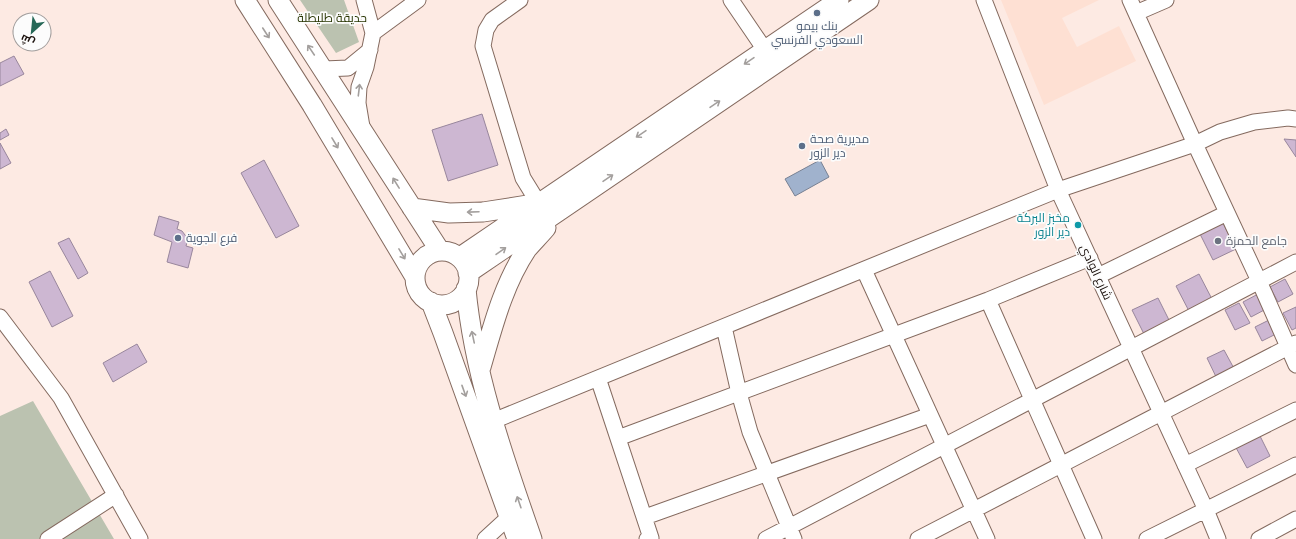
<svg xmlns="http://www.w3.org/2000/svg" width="1296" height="539" font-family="Raleway,Cairo,sans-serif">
	<rect width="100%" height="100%" fill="#fdeae3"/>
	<path fill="#fee0d3" d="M1001,0h98l-37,18 15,29 42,-21 17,35 -92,44z"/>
	<path fill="#bbc2b0" d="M300,0h44l15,42 -23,11z
		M33,401l81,138h-114v-123z"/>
	<path fill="#a0b2cd" stroke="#788193" d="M820,160l9,17 -34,19 -10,-17z"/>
	<path fill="#cdb7d2" stroke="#98869c" d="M14,56l10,18 -24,12v-23z
		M482,114l16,51 -50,16 -16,-51z
		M6,129l3,6 -9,5v-7z
		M1284,139l12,1v17z
		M0,143l11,20 -11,6z
		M264,160l35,66 -23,12 -35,-65z
		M159,216l20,6 -2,7 5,2 6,8 -2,7 7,2 -5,20 -21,-6 5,-20 -18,-7z
		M1222,221l14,28 -23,11 -14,-28z
		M69,238l19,35 -10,6 -20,-36z
		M50,271l23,45 -21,11 -23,-45z
		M1199,274l14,27 -23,12 -14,-27z
		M1285,279l8,15 -15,8 -8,-15z
		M1260,293l8,15 -17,9 -8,-15z
		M1158,298l13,26 -26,12 -13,-26z
		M1239,303l11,20 -15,7 -10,-20z
		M1296,307v21l-4,2 -9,-17z
		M1271,319l7,14 -16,8 -7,-14z
		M137,344l10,18 -34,20 -10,-19z
		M1224,350l13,24 -18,9 -12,-25z
		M1258,432l12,24 -23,12 -13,-24z"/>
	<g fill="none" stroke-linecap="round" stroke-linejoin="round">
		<defs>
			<path id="minor" d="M520,0l-28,20 -6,10 -3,16 40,132 16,26
				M731,0l34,50
				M984,0l74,190 148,320 12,29
				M1130,0l65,144 64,137 37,84
				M1136,13l30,-13
				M373,33l45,-33
				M324,69l24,-1 22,-18
				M362,127l-4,-24 1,-16 7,-20 7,-34 -9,-33
				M864,270l123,269
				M1098,276l129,-63
				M988,300l106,239
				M0,317l61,81 79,141
				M724,327l15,66 11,39 44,107
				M598,378l53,160 -4,1
				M493,421l565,-231 137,-46 25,-12 34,-10 34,-4 8,1
				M618,438l370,-138 102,-42
				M1185,465l111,-55
				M645,517l285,-102
				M48,539l68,-44
				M485,539l24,-22
				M766,539l530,-277
				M918,539l378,-196
				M1147,539l149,-74
				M1259,539l37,-20"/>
			<path id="major" d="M245,0l67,105 103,172
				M278,0l162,251
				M412,208l37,5 34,-1 51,-8
				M415 278a27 27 0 1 1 54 0a27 27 0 1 1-54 0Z
				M460,257l379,-257
				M468,273l401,-273
				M466,289c8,86 38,169 66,250
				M431,302l12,31 74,206
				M481,367c12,-41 22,-82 46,-118 6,-7 13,-14 19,-21"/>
		</defs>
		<use href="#minor" stroke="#846a5f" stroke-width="17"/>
		<use href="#major" stroke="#846a5f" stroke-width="21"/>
		<use href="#minor" stroke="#fff" stroke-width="15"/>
		<use href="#major" stroke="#fff" stroke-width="19"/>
	</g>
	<defs><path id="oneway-shaft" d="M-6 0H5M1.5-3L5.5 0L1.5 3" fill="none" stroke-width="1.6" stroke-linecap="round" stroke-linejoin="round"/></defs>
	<g stroke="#a39f9d">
		<use href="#oneway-shaft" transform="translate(266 33) rotate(57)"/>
		<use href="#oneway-shaft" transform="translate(311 50) rotate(-124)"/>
		<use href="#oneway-shaft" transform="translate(749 61) rotate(146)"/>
		<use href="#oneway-shaft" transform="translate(359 90) rotate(-83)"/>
		<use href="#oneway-shaft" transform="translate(715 104) rotate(-34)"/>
		<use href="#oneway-shaft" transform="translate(641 134) rotate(146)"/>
		<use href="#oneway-shaft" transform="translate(335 143) rotate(59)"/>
		<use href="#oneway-shaft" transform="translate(608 178) rotate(-34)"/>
		<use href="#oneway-shaft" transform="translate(396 183) rotate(-122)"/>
		<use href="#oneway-shaft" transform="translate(473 212) rotate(178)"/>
		<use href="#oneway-shaft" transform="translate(501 251) rotate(-35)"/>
		<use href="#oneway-shaft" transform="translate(402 254) rotate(59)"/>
		<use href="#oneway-shaft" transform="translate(473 337) rotate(-102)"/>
		<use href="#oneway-shaft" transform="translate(464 391) rotate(70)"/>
		<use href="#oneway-shaft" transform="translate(519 502) rotate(-109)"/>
	</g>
	<g fill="#5c6f8a" stroke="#fcfcfc" stroke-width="1.5">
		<circle cx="817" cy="13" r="4"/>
		<circle cx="802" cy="146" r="4"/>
		<circle cx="178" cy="238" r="4"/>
	</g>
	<circle fill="#0f9aa8" stroke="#fcfcfc" stroke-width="1.5" cx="1078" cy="225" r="4"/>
	<circle fill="#6b7280" stroke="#fcfcfc" stroke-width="1.5" cx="1218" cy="241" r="4"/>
	<g text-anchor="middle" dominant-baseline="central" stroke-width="3.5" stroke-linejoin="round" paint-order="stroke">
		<g font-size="12" fill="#273401" stroke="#fcfcfc">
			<text x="332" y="18">حديقة طليطلة</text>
		</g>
		<g font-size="12" fill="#4e5e75" stroke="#fcfcfc" text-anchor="start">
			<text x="817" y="26" text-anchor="middle">بنك بيمو<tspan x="817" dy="14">السعودي الفرنسي</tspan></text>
			<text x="810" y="139">مديرية صحة<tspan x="810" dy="14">دير الزور</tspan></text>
			<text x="186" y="238">فرع الجوية</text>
		</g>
		<g font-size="12" fill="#0d838f" stroke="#fcfcfc" text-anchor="end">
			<text x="1070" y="218">مخبز البركة<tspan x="1070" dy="14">دير الزور</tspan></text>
		</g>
		<g font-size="12" fill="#5b616d" stroke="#fcfcfc" text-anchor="start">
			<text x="1226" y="241">جامع الحمزة</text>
		</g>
		<g font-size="12" fill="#190f0b" stroke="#fcfcfc">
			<text transform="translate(1096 272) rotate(65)">شارع الوادي</text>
		</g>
	</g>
	<g transform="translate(32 32) rotate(207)"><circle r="19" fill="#fcfcfc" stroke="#a19d9c"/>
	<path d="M0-3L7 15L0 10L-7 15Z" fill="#266857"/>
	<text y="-6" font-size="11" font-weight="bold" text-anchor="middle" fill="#190f0b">ش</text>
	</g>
</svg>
